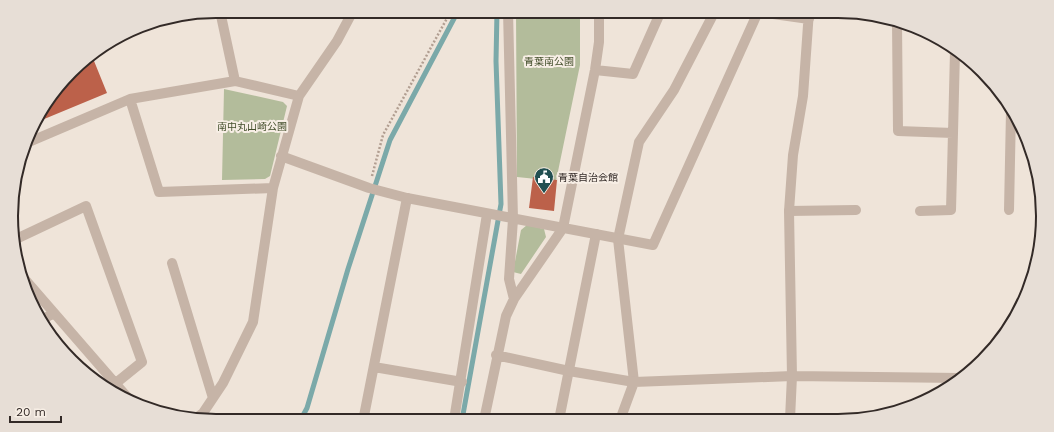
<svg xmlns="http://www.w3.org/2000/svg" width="1054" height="432" font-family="'Work Sans','Noto Sans JP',sans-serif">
	<rect width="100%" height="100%" fill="#efe4d9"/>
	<path fill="#b3bc9b" d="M516,11h64v54l-24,116 -39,-4z
		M224,89l59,13 4,4 -17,70 -5,3 -43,1z
		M527,225l17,4 2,8 -25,37 -8,-2 8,-42z"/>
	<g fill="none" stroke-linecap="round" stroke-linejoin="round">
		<path stroke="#7ba9a9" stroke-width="5" d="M462,420l39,-216 -5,-143 1,-50
			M300,421l7,-13 41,-139 42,-129 68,-129"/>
	</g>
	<path fill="#bc614a" d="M92,56l15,37 -70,29 1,-8 43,-52z
		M533,177l24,3 -3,31 -25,-3z"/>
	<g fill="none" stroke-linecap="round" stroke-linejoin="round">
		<path stroke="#b19e91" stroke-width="2.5" stroke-dasharray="2 2" stroke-linecap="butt" d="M372,176l11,-41 68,-124"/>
		<path stroke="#c6b4a7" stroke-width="10" d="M789,211l67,-1
			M374,367l88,15
			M634,382l-16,-143 21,-97 35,-52 41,-79
			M559,420l37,-186
			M363,421l44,-223"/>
		<path stroke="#c6b4a7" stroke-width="10" d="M220,11l15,70
			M508,11l5,208 -4,60 5,20
			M897,21l1,110 55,2 2,-82
			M595,70l38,4 28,-63
			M130,99l29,93 114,-4
			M29,142l101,-43 105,-18 64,15
			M281,156l88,32 38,10 246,47 105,-233 51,7
			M1009,210l2,-99
			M920,211l31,-1 2,-77
			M14,240l72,-34 56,156 -26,21
			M172,263l41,135
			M22,276l106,122
			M40,321l14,-8
			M496,355l73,16 65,11 158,-6 168,2
			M196,418l7,-5 20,-30 30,-61 20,-134 26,-92 38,-55 16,-30
			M790,419l2,-43 -3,-165 4,-56 10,-59 6,-85
			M454,420l33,-206
			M484,420l22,-104 8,-17 49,-71 32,-158 4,-28v-31
			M620,420l14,-38"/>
	</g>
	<defs>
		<symbol id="civic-pin" viewBox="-11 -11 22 30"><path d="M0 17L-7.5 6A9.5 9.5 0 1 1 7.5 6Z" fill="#204f51" stroke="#f7eee5"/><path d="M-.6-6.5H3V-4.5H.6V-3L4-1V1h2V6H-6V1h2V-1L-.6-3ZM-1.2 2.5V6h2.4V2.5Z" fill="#fff"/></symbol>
	</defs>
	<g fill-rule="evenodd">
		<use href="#civic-pin" x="533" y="166" width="22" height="30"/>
	</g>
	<g text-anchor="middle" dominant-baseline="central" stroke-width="4" stroke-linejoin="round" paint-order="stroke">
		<g font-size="10" fill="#444f2c" stroke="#f7eee5">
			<text x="549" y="61">青葉南公園</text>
			<text x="252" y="126">南中丸山崎公園</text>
		</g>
		<g font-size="10" fill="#332a27" stroke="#f7eee5" text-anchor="start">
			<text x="558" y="177">青葉自治会館</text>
		</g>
	</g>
	<path d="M0 0H1054V432H0ZM216 18H838A198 198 0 0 1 1036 216V216A198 198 0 0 1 838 414H216A198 198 0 0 1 18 216V216A198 198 0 0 1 216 18Z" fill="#e7ded6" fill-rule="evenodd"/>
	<path fill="none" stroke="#332a27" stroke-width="2" d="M216 18H838A198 198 0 0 1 1036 216V216A198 198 0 0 1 838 414H216A198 198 0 0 1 18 216V216A198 198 0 0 1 216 18Z"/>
	<path d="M10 416v6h51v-6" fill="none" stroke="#332a27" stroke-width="2"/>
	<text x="16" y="416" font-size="12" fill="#332a27" stroke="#f7eee5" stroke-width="3" paint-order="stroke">20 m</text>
</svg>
